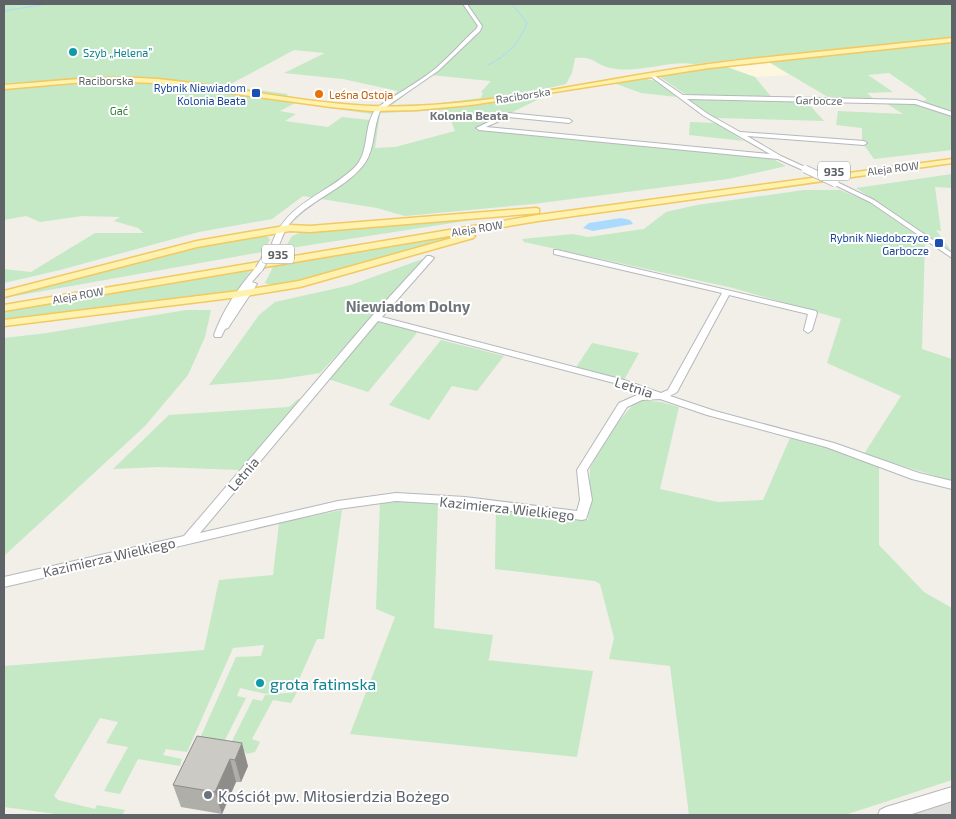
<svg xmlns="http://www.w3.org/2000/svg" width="956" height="819" font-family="'Exo 2',sans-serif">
	<rect width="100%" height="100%" fill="#f1efe8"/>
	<path fill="#fef7e0" d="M767,61l22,14 -34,2 -31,-11z"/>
	<path fill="#e0deda" d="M952,802v13h-49z"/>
	<path fill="#c5e8c5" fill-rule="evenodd" d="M4,4h948v33l-30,4 7,3 23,-2v39l-2,1 2,1v13h-2l2,1v13l-6,1 -24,-9 5,-3 -38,-26 -21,2 25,17 -26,1 8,7h-42l-66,-39 104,-11 -7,-4 -170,18c-27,-4 -55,10 -83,4 -16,-3 -16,-12 -36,-10l-3,15 -6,11 -31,7 14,3 -71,35 121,13 163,11 24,13 -58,13 -195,25 -128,12 -28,-8 -74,-12 -31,23 -73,13 -139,38 -56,13v-14l27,3 64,-39h49l-6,-5 -24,-7 6,-4 -38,-1 -42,6 -14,-6 -22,4zM294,50l31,3 -41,20 59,6 55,12 -21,17 -92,-11 3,-3 -61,-8zM431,75l59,6h1l-10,11 2,1 -2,5 -48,6 -41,1zM295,103l77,11h1l-3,6 -28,-3 -14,10 -43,-6 11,-7 -16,-3zM447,110l8,21 -60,16 -20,1 5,-35z
		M724,66l31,11 18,22 -85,-3 -31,-21z
		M646,79l10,2 21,16 -36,-4 -27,-10z
		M687,98l119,3 18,20 -109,-3z
		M884,102l40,2 28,12v34l-78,9 -12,-17v-14l-26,-3 2,-14 65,3z
		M690,122l26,1 28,18 -55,-6z
		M952,174v14l-17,-1 6,44 -5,-1 16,22 -96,-64z
		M804,190h36l27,11 58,40 -3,108 30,10v122l-88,-27 37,-58 -74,-33 14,-44 -108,-31 -209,-46 -2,-3 51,-5 15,3 56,-8 22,-17 31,-7z
		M504,215l-220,34 8,-13 12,-5z
		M493,228c-32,9 -209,66 -228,55l9,-18z
		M262,236l6,1 2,3 -8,12 -258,46v-2c85,-22 170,-47 258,-60z
		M428,257l-108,116 -38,6 -73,6 50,-70 16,-13 76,-17z
		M252,268l-15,23 -233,29v-8z
		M186,310h25l-6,27 -17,38 -43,51 -141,130v-218l43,-5z
		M376,321l41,10 -1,3 -48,58 -40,-13z
		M441,340l63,16 -27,35 -25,-5 -23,34 -40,-15z
		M592,343l47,10 -15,27 -49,-11z
		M298,399h4l-62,71 -81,-3 -46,2 56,-54 120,-8z
		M637,400l24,2 18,5 -19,82 58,13 45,-2 27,-62 45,12 44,17v78l45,47 28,16v172l-104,34 -159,1 -19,-149 -61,-7 5,-21 -14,-54 -5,-3 -100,-12 1,-59 92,10 2,-52 23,-40z
		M393,500l45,3 -4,125 59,7 -4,24 -2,1 106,11 -16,86 -227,-23 45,-117 -19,-8 4,-107z
		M342,510l-18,129h-7l-21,47 -30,8 -26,-6 -3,8 9,2 -23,46 -26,1 39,-88 25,-1 3,-11 -31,3 -46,104 -21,-3 -3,6 19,4 -2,7 -42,-7 -18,35 -16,-3 24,-44 -22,-4 12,-21 -18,-4 -46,78 4,4 37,9 2,-4 28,5 -3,5h-59l-59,-8v-141l200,-16 15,-70 54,-5 6,-52z
		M297,692l-6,11 -18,-3 -21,39 8,3 -5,10 -8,2 -9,-8 -8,-1 23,-46 9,2 3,-6z"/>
	<path fill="#aadaff" d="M621,218l9,2 3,4 -40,7 -10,-3 6,-5z"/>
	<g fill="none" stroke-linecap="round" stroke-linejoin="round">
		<path stroke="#aadaff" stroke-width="1" d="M4,11l43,-7
			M488,65c19,-9 32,-23 39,-42l-15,-19"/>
		<defs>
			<path id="minor" d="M463,4h4l15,22 -2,5 -42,40 -58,40c-7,17 -5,37 -15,52 -17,24 -53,36 -73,58 -7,7 -9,15 -13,24h-6l-1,-2c15,-41 54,-48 83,-76 15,-16 8,-40 20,-57 3,-4 11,-8 15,-11 15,-10 31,-19 45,-30 14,-12 27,-27 41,-40l2,-3z
				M652,74l31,21 233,5 36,12v4l-37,-12 -228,-5 21,15 32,18 124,9 3,2 -3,2 -117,-9 34,20 26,12v2l-2,1 -27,-12 -299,-29 -3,-2 31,-15 62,6 3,2 -3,2 -61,-6 -22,10 284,27 -66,-38 -54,-40z
				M833,182h4l37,18 78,53v5l-82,-56 -37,-18z
				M554,250h3l259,61 1,2 -5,17 -4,3 -4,-3 4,-16 -79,-19 -52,97 -7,4 45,15 119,32 85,30 33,8v8l-40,-10 -86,-32 -119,-32 -47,-16 -18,1 -15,7 -40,63 5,30 -6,19 -4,1 -117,-15 -69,-4 -58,8 -334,78v-10l180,-41 188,-220 55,-60h3l4,2 -52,59 242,63 37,13 7,-3 54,-97 -168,-39zM378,321l240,63 27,10 -8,1 -18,8 -42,67 3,30 -3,11 -112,-14 -69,-4 -58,8 -138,32z
				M256,267h3l4,2 -11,13 5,2 -29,44 -3,1 -4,8h-6l-1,-2c9,-25 24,-47 42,-68z
				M952,787v14l-43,14h-31l2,-5 6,-3z"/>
			<path id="major" d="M952,38v4l-243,26 -238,37 -55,5 -45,1 -40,-4 -174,-24 -61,-2 -92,8v-4c51,-4 102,-10 153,-6 86,8 171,31 257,27 97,-4 198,-29 295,-42 80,-10 162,-17 243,-26z
				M952,159v4l-414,58 -534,90v-6l534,-90z
				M536,208l3,1v4l-229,19 -20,-1 -93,16 -193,50v-6l193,-50 93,-16 20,1z
				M470,233l5,3 -2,2 -173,49 -61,10 -235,29v-6l235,-29 60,-10z"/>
		</defs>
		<use href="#minor" stroke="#b5b8bc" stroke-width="2"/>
		<use href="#major" stroke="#f2c960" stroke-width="3"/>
		<use href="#minor" fill="#fff" fill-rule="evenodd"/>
		<use href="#major" fill="#fff2af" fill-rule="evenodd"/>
		<defs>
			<path id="minor-bridge" d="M805,169l30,14
				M259,269l12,-20"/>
		</defs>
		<use href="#minor-bridge" stroke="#b5b8bc" stroke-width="9" stroke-linecap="butt"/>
		<use href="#minor-bridge" stroke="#fff" stroke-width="7"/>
	</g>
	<path fill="#afaea9" d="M197,736l51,30 -7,16h-5l-14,32 -41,-7 -8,-22z"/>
	<path fill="#8f8d8a" d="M242,743l6,23 -7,16 -6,-22z
		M230,759l6,23 -14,32 -7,-22z"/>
	<path fill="#cccac5" stroke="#8f8d8a" d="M197,736l45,7 -7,17 -5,-1 -15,33 -42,-7z"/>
	<g fill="#0f9aa8" stroke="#fff" stroke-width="2">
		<circle cx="73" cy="52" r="5"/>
		<circle cx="260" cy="683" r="5"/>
	</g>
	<g fill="#1a4fb4" stroke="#fff" stroke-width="2">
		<rect x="251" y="88" width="10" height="10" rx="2.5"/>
		<rect x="934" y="238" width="10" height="10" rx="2.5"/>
	</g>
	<circle fill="#e8710a" stroke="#fff" stroke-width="2" cx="319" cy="94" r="5"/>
	<circle fill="#6b7280" stroke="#fff" stroke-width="2" cx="208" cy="795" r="5"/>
	<g text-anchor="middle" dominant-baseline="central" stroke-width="4" stroke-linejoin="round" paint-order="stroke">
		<g font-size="11" fill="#0d838f" stroke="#fff" text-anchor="start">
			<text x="83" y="52">Szyb „Helena”</text>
		</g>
		<g font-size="11" fill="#5f6368" stroke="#fff">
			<text x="106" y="80">Raciborska</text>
			<text transform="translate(523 95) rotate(-9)">Raciborska</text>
			<text transform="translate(819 100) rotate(1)">Garbocze</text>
			<text transform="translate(893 168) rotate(-7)">Aleja ROW</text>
			<text transform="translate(477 228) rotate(-9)">Aleja ROW</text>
			<text transform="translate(78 295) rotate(-10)">Aleja ROW</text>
		</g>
		<g font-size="11" fill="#164399" stroke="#fff" text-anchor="end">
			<text x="246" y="87">Rybnik Niewiadom<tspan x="246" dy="13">Kolonia Beata</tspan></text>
			<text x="929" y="237">Rybnik Niedobczyce<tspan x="929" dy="13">Garbocze</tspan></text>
		</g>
		<g font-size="11" fill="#c56008" stroke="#fff" text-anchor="start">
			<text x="329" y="94">Leśna Ostoja</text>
		</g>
		<g font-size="11" fill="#348238" stroke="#fff">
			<text x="119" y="110">Gać</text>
		</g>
		<g font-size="12" font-weight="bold" fill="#70757a" stroke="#fff">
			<text x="469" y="115">Kolonia Beata</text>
		</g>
		<g fill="#fff" stroke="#8f9295" stroke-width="1">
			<rect x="818" y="161.5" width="32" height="19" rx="4"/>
			<rect x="262" y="244.5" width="32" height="19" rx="4"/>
		</g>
		<g font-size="12" font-weight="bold" fill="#5f6368">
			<text x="834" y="171">935</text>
			<text x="278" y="254">935</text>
		</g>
		<g font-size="14" fill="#5f6368" stroke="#fff">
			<text transform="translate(634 387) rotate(18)">Letnia</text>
			<text transform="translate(243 474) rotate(-50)">Letnia</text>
			<text transform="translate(507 508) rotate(6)">Kazimierza Wielkiego</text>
			<text transform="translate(109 557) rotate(-13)">Kazimierza Wielkiego</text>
		</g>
		<g font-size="15" font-weight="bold" fill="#70757a" stroke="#fff">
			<text x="408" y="306">Niewiadom Dolny</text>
		</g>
		<g font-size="16" fill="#0d838f" stroke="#fff" text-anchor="start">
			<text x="270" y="683">grota fatimska</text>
		</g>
		<g font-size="16" fill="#5b616d" stroke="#fff" text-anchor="start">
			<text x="218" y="795">Kościół pw. Miłosierdzia Bożego</text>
		</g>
	</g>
	<rect width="956" height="819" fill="none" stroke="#5f6368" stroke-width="10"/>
</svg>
